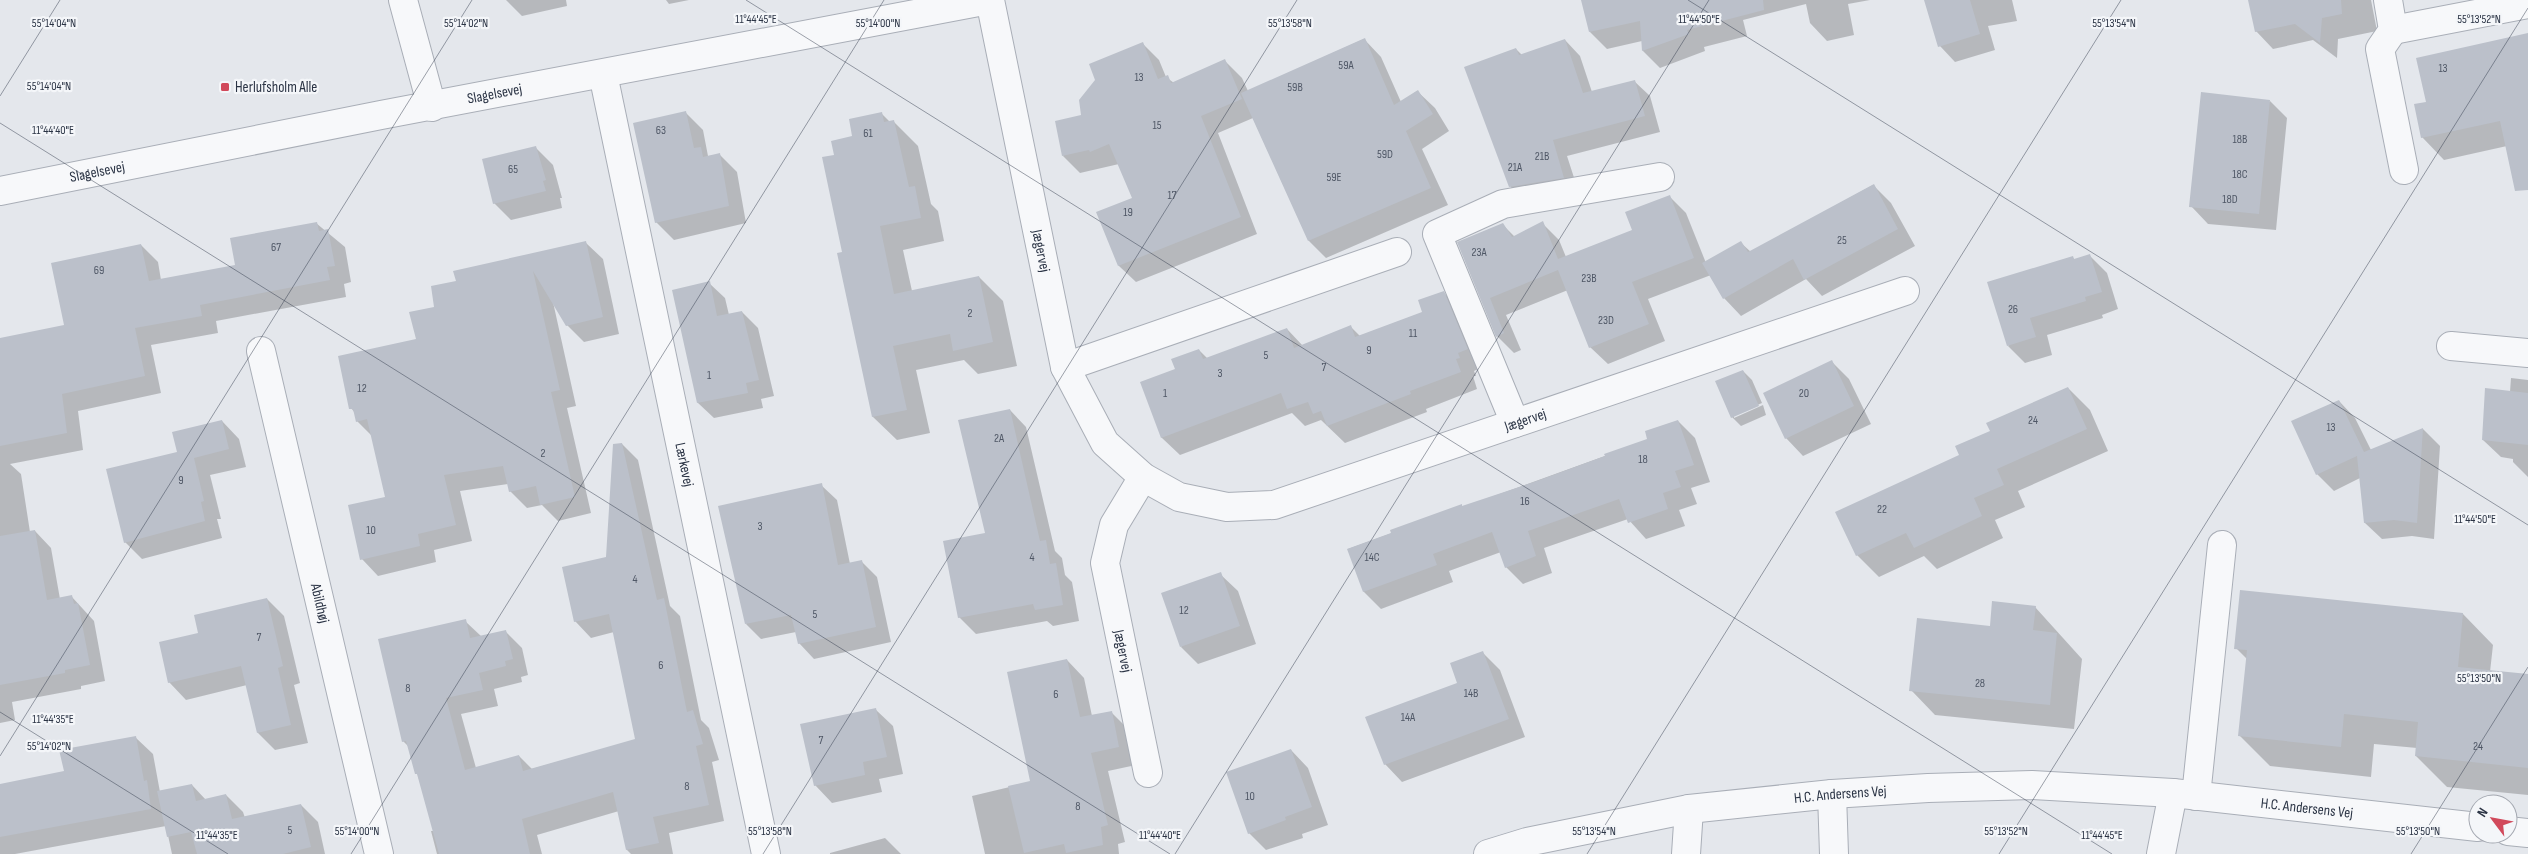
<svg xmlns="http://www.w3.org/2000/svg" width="2528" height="854" font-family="'Sofia Sans Condensed',sans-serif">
	<rect width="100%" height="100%" fill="#e4e7ec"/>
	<path fill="#0003" d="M506,0h60l1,6 -45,10z
		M666,0h23l-20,4z
		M1582,0h288l-22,4 6,31 -27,6 -17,-18 -4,-19 -63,16 4,16 -43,11 1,4 -45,17 -17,-17 -1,-10 -35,8 -17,-17z
		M1925,0h87l5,21 -29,5 7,24 -40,12 -15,-16z
		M2250,0h121l6,31 -39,8 -1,19 -24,-18 -40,9 -17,-18z
		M2528,34v134l-21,-22 -63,14 -22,-23 5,-35z
		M1364,39l17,18 20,45 16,-11 18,17 14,23 -27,18 26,56 -122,53 -17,-17 -56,-123 -35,15 39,101 -121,48 -17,-16 -21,-53 36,-15 -15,-34 -39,9 -17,-17 19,-40 60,-73 17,17 7,17 8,6 51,-22 17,17 6,13z
		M1565,40l15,16 12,36 42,-11 16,15 10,36 -93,24 12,37 -53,9 -16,-16 6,-137 6,6z
		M2270,101l17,17 -11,112 -68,-6 -17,-18z
		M686,113l17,17 5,26 12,-1 17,17 9,51 -72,17 -18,-18z
		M882,114l8,8h4l24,24 13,58 7,7 6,30 -41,9 9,41 67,-14 24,24 14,65 -39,8 -14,-14 -48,10 14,63 -33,7 -24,-23 -30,-164 -7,-98z
		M536,148l17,17 9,33h-2l2,10 -51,12 -17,-17z
		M1873,185l18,18 24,43 -93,50 -16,-17 -65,37 -17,-18 -13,-23 -63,24 17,42 -57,23 -18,-17 -22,-57 -62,25 15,35 -7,3 -17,-17 -38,-93 44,-18 12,12 27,-14 17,17 7,17 68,-27 35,-34 17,17 20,50 35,-20 10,9z
		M316,223l29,24 6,35 -7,2 2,13 -130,24 2,12 -67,12 10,48 -83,18 5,39 -73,14 11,10 9,58 5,-1 16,17 9,51 12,-2 22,24 11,60 -24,5v3l-69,13 3,18 -15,3v-384l65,-13 76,-81 17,17 3,18 76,-14z
		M586,243l17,16 16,75 -35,8 -17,-17 -14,-23 23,104 -9,2 24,105 -33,8 -16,-16 -15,3 -17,-17 -2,-7 -48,7 12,50 -38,9 2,12 -58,14 -16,-17 24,-61 -14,-62 -15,-15 -2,-8 -4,-5 66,-68 19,-32 21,-26z
		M2090,256l17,17 11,36 -16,6 1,3 -56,17 5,20 -27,8 -17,-17 64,-89 3,3z
		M709,283l16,15 4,17 13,-3 16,16 16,68 -13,3 2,9 -49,10 -16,-15 -25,-112z
		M1443,292l18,18 23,56 -10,5 2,5h-3l4,13 -51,20 1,3 -82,31 -24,-23 -16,6 -13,-13 -112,42 -18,-17 -20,-55 35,-13 22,-20 9,9 79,-30 16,17 48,-19 9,9 64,-24z
		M1832,362l17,17 22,45 -68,32 -17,-18z
		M1743,371l9,9 10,23 -28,12v3l29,-13 3,10 -25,11 -9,-9z
		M2511,378l17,2v97l-15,-15v-3l-12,-2 -18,-17 27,-48z
		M2068,388l22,22 18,41 -90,40 7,16 -30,13 8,18 -66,31 -13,-13 -45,21 -22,-22 104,-100 30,-23z
		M2339,401l16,17 16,32 52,-21 17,17 -6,93 -22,-3 -30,3 -17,-16 -5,-45 -26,13 -17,-17z
		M1010,410l16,17 29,124 7,7 3,17 7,7 7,39 -26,5 -6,-5 -71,13 -17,-17 27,-83z
		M222,421l17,18 7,28 -36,8 11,44h-4l5,19 -80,21 -17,-17 53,-89z
		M1678,421l17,17 15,44 -19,6 6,16 -18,6 6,16 -39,13 -18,-20 -84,29 8,25 -29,11 -17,-17 -5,-15 -52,19 4,11 -72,27 -17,-17 -16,-43 301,-109z
		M622,444l16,16 32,146 10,10 21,104 8,8 10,32 -7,2 12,59 -55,12 4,21h-42l-4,-4 -8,-39 -82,24 5,19h-105l-6,-23h3l-24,-83 -7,-7 62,-120 17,16 24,-5 16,16 6,27 -7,2 1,5 -28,7 4,17 -37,8 15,54 43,-12 13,13 104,-29 -22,-108 -23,6 -16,-17 33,-63z
		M821,485l16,15 13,64 11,-3 16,16 14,65 -77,17 -15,-16 -3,-11 -35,7 -15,-15z
		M1220,574l18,17 18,53 -58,20 -17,-17z
		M267,599l17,17 16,67 -6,2 14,58 -33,7 -17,-17 -11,-48 -61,15 -17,-18 30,-48z
		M2035,607l47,52 -8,70 -139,-14 -24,-25 80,-63z
		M2463,614l30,31 -3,27 38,4v119l-81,-8 -31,-31 1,-8 -43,-4 -3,33 -101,-11 -30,-30 8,-76 -12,-12z
		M1483,653l17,17 25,67 -123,45 -17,-18 74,-81z
		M1067,660l17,18 8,38 19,-4 18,18 7,35 -28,6 17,71 -7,2 1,10h-134l-13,-58 59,-14z
		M875,709l18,17 10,48 -24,5 3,13 -50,11 -17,-18z
		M135,737l18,17 7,38 32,-7 14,15 20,-5 17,17 2,6 56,-13 17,17 7,32h-153l-6,-28 -151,28h-15v-69l65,-13z
		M1291,750l17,18 20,57 -26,9 1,4 -37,12 -17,-17z
		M885,838l16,16h-71v-1z"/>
	<path fill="#bbc0ca" d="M1581,0h182l1,10 -77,20 2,4 -47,17 -2,-30 -51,11z
		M1924,0h46l10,34 -42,13z
		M2248,0h93l1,14 -20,4 -2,25 -25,-19 -40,8z
		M2528,33v157l-13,1 -15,-70 -79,17 -7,-34 12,-2 -10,-44z
		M1365,38l29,67 24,-15 15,24 -27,17 25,57 -123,53 -67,-148z
		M1565,39l18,54 52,-13 10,36 -92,24 11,38 -55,9 -45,-120 52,-19 3,7z
		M1143,42l15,37 10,-4 3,8 54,-24 17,40 -41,17 40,101 -123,49 -22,-54 36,-14 -23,-54 -19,8 -1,-2 -27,6 -7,-35 26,-6 -2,-15 16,-20 -6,-16z
		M2201,92l69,8 -11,114 -70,-7z
		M686,111l8,37 7,-1 2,10 17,-4 9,53 -74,17 -22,-100z
		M882,112l2,10 10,-2 15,67 6,-1 6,32 -41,8 14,68 85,-18 14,66 -40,9 -3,-17 -57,12 14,64 -35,7 -35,-164 5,-1 -20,-95 12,-2 -3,-14 21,-5 -3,-17z
		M536,146l10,34 -3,1 3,10 -53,13 -11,-45z
		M1874,184l24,45 -94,51 -11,-21 -70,40 -21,-36 39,-22 7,11z
		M1670,195l24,63 -62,24 17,42 -60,24 -31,-78 -68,28 14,35 -8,4 -39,-95 46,-19 9,14 31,-16 15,38 74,-29 -7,-18z
		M317,222l2,9 9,-2 7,37 -8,1 3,13 -130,25 2,11 -67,12 10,48 -83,18 5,39 -67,13v-108l64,-13 -13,-62 90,-19 8,37 86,-16 -5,-27z
		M586,241l17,76 -37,9 -33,-55 27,119 -9,2 24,105 -35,8 -4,-19 -27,6 -6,-26 -59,9 12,50 -38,9 2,12 -60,14 -12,-55 37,-8 -18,-78 -11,3 -3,-13h-4l-11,-53 78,-17 -7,-27 25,-5 -3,-21 25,-5 -3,-10z
		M2090,254l12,38 -17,5 1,4 -56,17 6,19 -29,9 -20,-64 86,-26 1,3z
		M710,281l7,35 25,-5 17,69 -13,3 2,10 -51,10 -25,-113z
		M1444,291l24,58 -10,4 2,5 -4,1 5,13 -51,19 1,3 -84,32 -6,-15 -8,3 -5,-12 -21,7 -6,-16 -120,45 -21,-56 35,-13 -4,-10 28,-10 4,10 84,-31 7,20 57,-23 4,12 67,-25 -4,-12z
		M1832,360l22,46 -69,33 -22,-46z
		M1743,370l16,36 -28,12 -16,-37z
		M2068,387l19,42 -90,40 7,16 -30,13 8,18 -68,32 -8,-15 -50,23 -21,-44 124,-57 -4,-9 35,-15 -4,-8z
		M2485,388l43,5v52l-46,-5z
		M2339,400l25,52 59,-24 -6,95 -23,-3 -30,3 -7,-67 -41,19 -25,-54z
		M1010,409l30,132 6,-1 4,24 6,-1 7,42 -28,5 -2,-6 -75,14 -15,-77 42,-8 -27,-113z
		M222,420l7,29 -35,9 10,43 -3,1 4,19 -81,22 -18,-74 71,-17 -5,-20z
		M1678,420l16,45 -19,6 6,16 -18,6 5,16 -40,14 -9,-24 -91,32 8,25 -31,12 -13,-36 -59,22 4,11 -74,27 -16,-43 44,-16 -1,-3 72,-26v2l72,-24 71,-26 -1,-2 43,-15 -2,-8z
		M622,443l35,157 7,-2 23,114 6,-2 10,34 -7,2 13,59 -56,12 6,26 -33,7 -13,-58 -91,27 8,35h-91l-22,-80h-2l-9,-33 -4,1 -24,-103 88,-20 4,19 36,-8 7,29 -8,2 1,5 -27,7 4,17 -37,8 19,72 54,-15 4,16 112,-32 -26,-125 -35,8 -12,-55 44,-10 7,-113z
		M822,483l16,82 24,-5 14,67 -78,17 -7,-29 -46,9 -27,-118z
		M35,530l12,70 25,-5 2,9 4,-1 12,62 -25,5v3l-65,12v-149z
		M1221,572l19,54 -60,21 -19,-54z
		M2240,590l223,23 -5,54 70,7v94l-113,-12 3,-34 -74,-8 -3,33 -103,-11 9,-86 -13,-1z
		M267,598l16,68 -5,2 13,57 -34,8 -16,-67 -73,17 -9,-41 39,-9 -4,-18z
		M1992,601l44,5 -3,24 24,3 -7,72 -141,-14 8,-73 73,8z
		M1483,651l26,68 -125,46 -19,-48 92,-34 -7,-20z
		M1067,659l13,58 32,-6 7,36 -28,6 17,72 -7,2 2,18 -37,8 -2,-9 -40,9 -16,-67 22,-5 -23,-109z
		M876,708l11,49 -24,5 2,13 -51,11 -14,-62z
		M136,736l8,45 3,-1 4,29 -151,28v-53l64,-13 -5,-21z
		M1291,749l21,58 -27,10 1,3 -38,14 -22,-62z
		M192,784l4,17 30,-7 6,25 69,-15 10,43 -28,7h-86l-6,-22 -24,5 -10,-46z"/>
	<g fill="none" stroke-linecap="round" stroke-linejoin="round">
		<defs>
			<g id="minor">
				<path d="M403,0l29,107"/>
				<path id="s1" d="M990,0l75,367 40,76 38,34 36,20 48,10 47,-2 631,-214"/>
				<path d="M2388,0l5,30 -13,19 24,121"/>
				<path d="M2393,30l135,-26"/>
				<path id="s2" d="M603,74l163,780"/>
				<path id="s3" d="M0,191l381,-76 608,-115"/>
				<path d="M2451,346l77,7"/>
				<path id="s4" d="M261,351l118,503"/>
				<path d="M1065,367l332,-115"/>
				<path d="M1515,423l-78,-189 66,-30 157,-27"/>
				<path id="s5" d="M1143,477l-29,48 -9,38 43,210"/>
				<path d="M1832,794l2,60"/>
				<path d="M2196,796l26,-251"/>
				<path d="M2508,831l20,2"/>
				<path id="s6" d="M1488,854l39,-12 162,-33 143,-15 96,-6 104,-3 141,8 305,34"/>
				<path d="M1686,854l3,-45"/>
				<path d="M2161,854l12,-61"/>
			</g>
		</defs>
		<use href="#minor" stroke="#a9aeb7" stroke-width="30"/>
		<use href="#minor" stroke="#f7f8fa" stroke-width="28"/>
	</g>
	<path fill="none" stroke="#2b3445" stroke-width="1" stroke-opacity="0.45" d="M746,0l1366,854M1688,0l840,525M0,96l60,-96M0,123l1170,731M0,712l228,142M0,756l472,-756M351,854l533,-854M763,854l534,-854M1175,854l534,-854M1587,854l534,-854M1999,854l529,-846M2411,854l117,-187"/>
	<rect fill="#d1495b" stroke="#f4f6f9" stroke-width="2" x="220" y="82" width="10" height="10" rx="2.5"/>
	<g text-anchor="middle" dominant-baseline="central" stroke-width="4.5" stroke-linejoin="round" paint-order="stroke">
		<g font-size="12" fill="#4f5766">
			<text x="1346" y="65">59A</text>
			<text x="2443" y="68">13</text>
			<text x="1139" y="77">13</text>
			<text x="1295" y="87">59B</text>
			<text x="1157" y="125">15</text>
			<text x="661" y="130">63</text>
			<text x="868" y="133">61</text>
			<text x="2240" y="139">18B</text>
			<text x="1385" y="154">59D</text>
			<text x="1542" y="156">21B</text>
			<text x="1515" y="167">21A</text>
			<text x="513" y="169">65</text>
			<text x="2240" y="174">18C</text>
			<text x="1334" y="177">59E</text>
			<text x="1172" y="195">17</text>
			<text x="2230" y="199">18D</text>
			<text x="1128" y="212">19</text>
			<text x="1842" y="240">25</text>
			<text x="276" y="247">67</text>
			<text x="1479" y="252">23A</text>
			<text x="99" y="270">69</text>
			<text x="1589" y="278">23B</text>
			<text x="2013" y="309">26</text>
			<text x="970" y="313">2</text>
			<text x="1606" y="320">23D</text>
			<text x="1413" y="333">11</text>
			<text x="1369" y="350">9</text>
			<text x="1266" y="355">5</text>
			<text x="1324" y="367">7</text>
			<text x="1220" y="373">3</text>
			<text x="709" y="375">1</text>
			<text x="362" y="388">12</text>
			<text x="1165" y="393">1</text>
			<text x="1804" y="393">20</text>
			<text x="2033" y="420">24</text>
			<text x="2331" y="427">13</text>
			<text x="999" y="438">2A</text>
			<text x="543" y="453">2</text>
			<text x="1643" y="459">18</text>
			<text x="181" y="480">9</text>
			<text x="1525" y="501">16</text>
			<text x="1882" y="509">22</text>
			<text x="760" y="526">3</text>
			<text x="371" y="530">10</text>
			<text x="1032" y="557">4</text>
			<text x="1372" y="557">14C</text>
			<text x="635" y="579">4</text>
			<text x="1184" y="610">12</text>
			<text x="815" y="614">5</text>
			<text x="259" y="637">7</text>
			<text x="661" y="665">6</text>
			<text x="1980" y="683">28</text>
			<text x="408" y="688">8</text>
			<text x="1471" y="693">14B</text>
			<text x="1056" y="694">6</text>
			<text x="1408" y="717">14A</text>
			<text x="821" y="740">7</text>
			<text x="2478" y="746">24</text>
			<text x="687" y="786">8</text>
			<text x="1250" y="796">10</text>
			<text x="1078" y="806">8</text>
			<text x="290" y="830">5</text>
		</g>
		<g font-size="15" fill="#2b3445" stroke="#f4f6f9" text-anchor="start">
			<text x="235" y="87">Herlufsholm Alle</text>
		</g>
		<g font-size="15" fill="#2b3445" stroke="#f4f6f9">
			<text stroke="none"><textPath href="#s3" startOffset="504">Slagelsevej</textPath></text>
			<text stroke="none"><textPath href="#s3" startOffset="99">Slagelsevej</textPath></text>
			<text stroke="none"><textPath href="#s1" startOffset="256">Jægervej</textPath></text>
			<text stroke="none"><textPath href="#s1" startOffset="914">Jægervej</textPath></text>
			<text stroke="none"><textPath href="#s2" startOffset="399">Lærkevej</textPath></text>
			<text stroke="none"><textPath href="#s4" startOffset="259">Abildhøj</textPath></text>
			<text stroke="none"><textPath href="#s5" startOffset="185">Jægervej</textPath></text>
			<text stroke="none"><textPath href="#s6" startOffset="358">H.C. Andersens Vej</textPath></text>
			<text stroke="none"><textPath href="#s6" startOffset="826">H.C. Andersens Vej</textPath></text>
		</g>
	</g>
	<g font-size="12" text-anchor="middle" fill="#2b3445" stroke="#f4f6f9" stroke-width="4.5" stroke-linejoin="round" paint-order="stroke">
		<text x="2479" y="23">55°13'52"N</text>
		<text x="756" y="23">11°44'45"E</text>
		<text x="1699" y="23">11°44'50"E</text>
		<text x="54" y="27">55°14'04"N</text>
		<text x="466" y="27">55°14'02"N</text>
		<text x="878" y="27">55°14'00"N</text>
		<text x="1290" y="27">55°13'58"N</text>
		<text x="2114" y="27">55°13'54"N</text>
		<text x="49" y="90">55°14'04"N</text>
		<text x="53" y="134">11°44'40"E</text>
		<text x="2475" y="523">11°44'50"E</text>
		<text x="2479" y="682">55°13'50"N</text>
		<text x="53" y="723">11°44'35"E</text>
		<text x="49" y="750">55°14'02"N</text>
		<text x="357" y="835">55°14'00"N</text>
		<text x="770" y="835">55°13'58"N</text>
		<text x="1594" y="835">55°13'54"N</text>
		<text x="2006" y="835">55°13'52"N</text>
		<text x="2418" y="835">55°13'50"N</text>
		<text x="217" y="839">11°44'35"E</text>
		<text x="1160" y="839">11°44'40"E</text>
		<text x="2102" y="839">11°44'45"E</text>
	</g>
	<g transform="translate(2493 819) rotate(302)"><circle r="24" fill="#f4f6f9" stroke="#a4a8b1"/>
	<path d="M0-4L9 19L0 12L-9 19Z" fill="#d1495b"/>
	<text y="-8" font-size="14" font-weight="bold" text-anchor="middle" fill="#2b3445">N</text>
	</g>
</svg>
